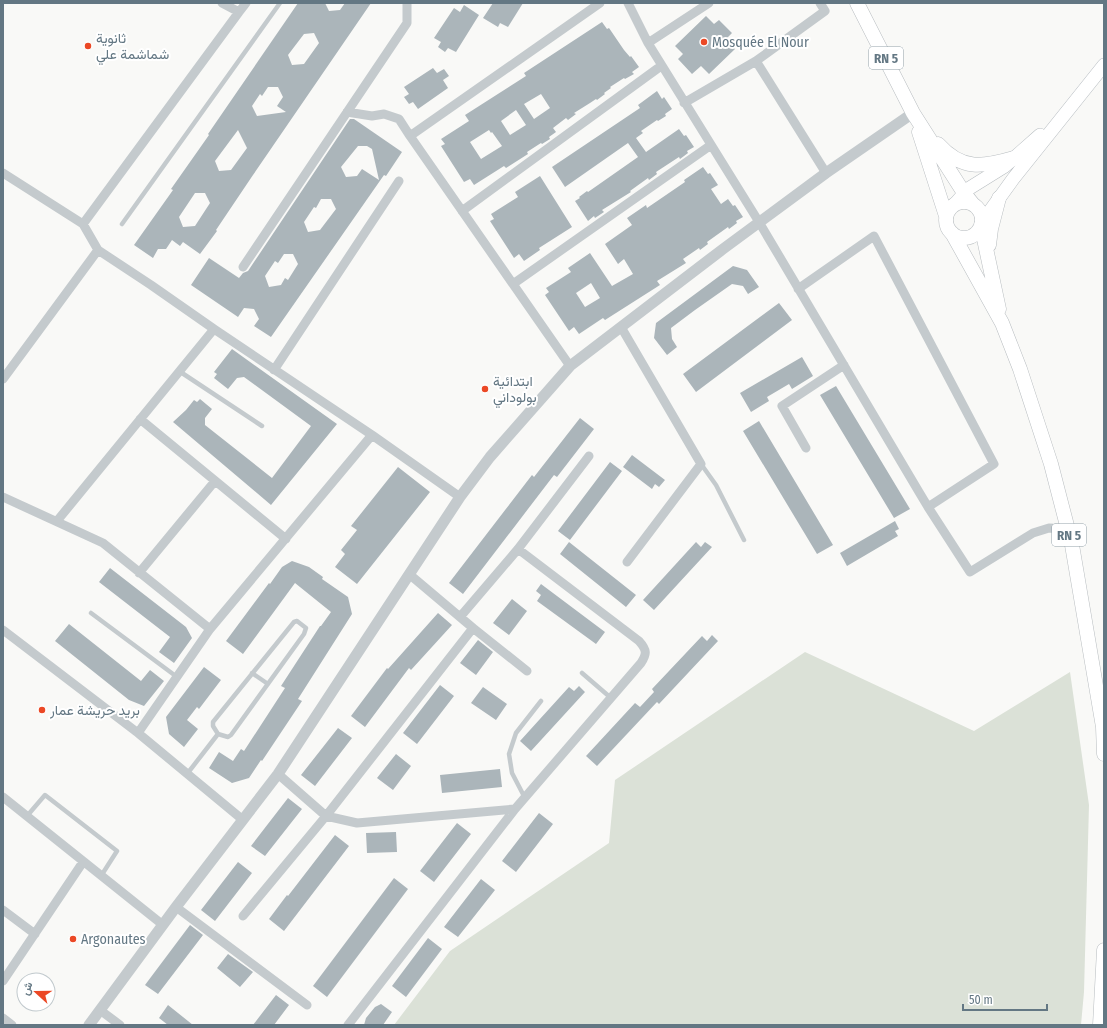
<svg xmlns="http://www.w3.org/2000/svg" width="1107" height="1028" font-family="'Fira Sans Condensed',Vazirmatn,sans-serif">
	<rect width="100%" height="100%" fill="#f9f9f7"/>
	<path fill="#dbe1d7" d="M805,652l169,79 96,-59 19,133 -5,187 -3,33h-687l56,-74 159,-108 6,-63z"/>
	<path fill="#abb5ba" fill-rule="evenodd" d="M298,3h27l4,8 11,-1 5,-7h26l-118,172 -37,55 1,1 -17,23 -17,-12 -3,4 -8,-6 -6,9h-8l-5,9 -19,-13 39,-55 -2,-1 38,-54 -1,-1zM314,33l5,10 -15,21 -12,1 -4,-10 16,-21zM268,87h10l5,10 -6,9 9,6 -29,4 -5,-10 8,-12 2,2zM238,130l9,18 -16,22 -12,1 -4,-10zM195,193h10l5,10 -15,23 -12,1 -4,-10z
		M493,3h30l-15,24 -8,-4 -2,4 -15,-9z
		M464,5l15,10 -23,37 -8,-4 -3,4 -7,-5 3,-5 -7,-4 20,-30 6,4z
		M706,16l8,8 5,-4 13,13 -6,6 9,10 -26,25 -8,-8 -9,8 -14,-15 5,-5 -8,-8z
		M602,22l5,7 2,-1 15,22 6,7 1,-1 8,11 -7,5 2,2 -9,5 -1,-1 -14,9 1,1 -7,5 1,1 -8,6 -1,-1 -6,4 -16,10 2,1 -8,6 -2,-2 -13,10 3,4 -7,5 1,2 -8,5 -1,-1 -14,9 1,2 -22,14 -2,-2 -30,19 -4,-6 -6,3 -23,-36 4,-2 -4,-5 28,-18 -4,-6 61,-39 -2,-3zM541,94l9,14 -16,11 -10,-15zM516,110l10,15 -16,10 -9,-14zM489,130l2,3 1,-1 10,14 -21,13 -11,-17z
		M433,68l4,5 7,-4 5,7 -6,4 5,8 -30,21 -5,-7 -4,2 -5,-7 5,-3 -5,-7z
		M657,91l5,8 2,-2 8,12 -7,5 1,2 -8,5 -1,-1 -16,11 2,2 -7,5 10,14 33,-23 5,7 2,-1 8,12 -7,4 1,2 -8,6 -1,-2 -23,15 1,2 -8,6 -1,-2 -18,13 1,1 -29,18 2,2 -9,6 -1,-2 -6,5 -13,-20 5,-3 -1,-1 8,-6 1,1 50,-35 -10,-14 -63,44 -13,-20 88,-59 -2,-3z
		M350,119h4l48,33 -16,24 -2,-1 -113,162 -17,-11 5,-7 -5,-10 -10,-1 -6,9 -47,-32 18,-27 30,20 4,-5 5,-2zM358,146h9l5,3 7,31 -17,-11 -5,7 -11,1 -5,-10zM321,199h10l5,10 -16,21 -12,2 -4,-10 10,-15 2,1zM284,254h9l5,10 -10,16 -3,-2 -4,7 -12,2 -4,-11 10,-15 3,2z
		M703,167l5,7 2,-1 8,12 -7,4 10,15 7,-5 5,7 2,-1 8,12 -7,4 1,2 -8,6 -1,-2 -21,15 1,2 -8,6 -1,-2 -16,11 3,4 -29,18 3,4 -55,35 -2,-2 -24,16 -5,-7 -5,4 -24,-36 4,-3 -3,-4 25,-16 -3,-4 22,-15 22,33 21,-12 -9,-15 -6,5 -13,-20 27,-19 -5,-7 19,-13 1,3 38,-26 -1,-2zM591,283l9,15 -15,9 -9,-14z
		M540,176l32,51 -33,21 1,2 -16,11 -5,-7 -5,4 -24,-37 4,-2 -3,-5 27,-17 -3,-5z
		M733,266l14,4 12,17 -11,7 -5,-8 -11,-2 -37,26 -24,18 1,11 5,8 -10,8 -13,-17 2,-15z
		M779,303l13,17 -96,72 -13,-18z
		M232,349l105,75 -66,81 -98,-83 13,-12 8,-10 3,2 3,-3 12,10 -7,9v7l67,53 39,-52 -67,-49 -7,1 -9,11 -14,-11 3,-4 -3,-2z
		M802,357l11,19 -21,13 -3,-5 -22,13 2,4 -18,11 -11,-19z
		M836,386l74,123 -16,9 -74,-123z
		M580,418l14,11 -37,48 -3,-2 -91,119 -14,-11 83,-108 2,2z
		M759,421l74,124 -16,9 -74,-123z
		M632,455l33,25 -6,7 -4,-3 -3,5 -29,-22z
		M610,462l12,9 -52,69 -12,-9z
		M398,467l32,25 -73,92 -22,-17 10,-13 -4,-4 16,-20 -6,-4z
		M895,521l4,8 -4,2 3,5 -51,30 -7,-13z
		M569,542l67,53 -10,12 -66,-53z
		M696,542l5,5 4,-5 7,5 -58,63 -11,-10z
		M292,561l17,6 14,10 -1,2 26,18 4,17 -54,85 4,2 -40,60 -1,-1 -12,18 -17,5 -23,-15 10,-16 14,9 8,-12 3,2 41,-63 -4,-2 39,-60h1l10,-14 -36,-29 -52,71 -17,-13 43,-58 1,1 12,-17z
		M110,568l76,59 6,11 -18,25 -15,-11 11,-15 -71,-55z
		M541,584l64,48 -9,12 -59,-43 4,-6 -5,-4z
		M512,599l15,12 -18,24 -16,-12z
		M438,613l14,12 -41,45 -2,-2 -44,59 -14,-11 36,-48 1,1z
		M69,624l72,57 9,-11 14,11 -20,25 -15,-6 -74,-59z
		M712,635l6,6 -59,63 -2,-2 -60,64 -11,-10 49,-53 5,4 14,-15 -2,-3 50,-53 5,5z
		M478,640l15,12 -17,23 -16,-12z
		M204,667l17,13 -22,29 -2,-2 -10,13 11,9 -14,18 -15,-13 -3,-17z
		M440,685l14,11 -37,48 -14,-11z
		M579,686l6,6 -54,59 -11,-10 49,-54 5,4z
		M483,687l24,17 -11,16 -25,-17z
		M338,728l14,10 -37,48 -14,-11z
		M396,754l15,12 -18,24 -16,-12z
		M500,769l2,18 -60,6 -2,-18z
		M288,798l14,11 -37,47 -14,-10z
		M539,813l14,11 -37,48 -14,-11z
		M457,823l14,11 -37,48 -14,-11z
		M396,832l1,20 -30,1 -1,-20z
		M335,835l14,11 -65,85 -15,-12 18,-24 1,1z
		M238,862l14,11 -37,48 -14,-11z
		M394,878l14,11 -81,108 -14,-11z
		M481,879l14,11 -37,47 -14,-10z
		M190,925l13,10 -45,59 -13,-9z
		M428,938l14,11 -36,48 -14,-11z
		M228,954l25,18 -13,15 -23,-19z
		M276,995l13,10 -15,20h-21z
		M381,1004l11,8 -9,13h-19l2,-7 9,-11z
		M168,1005l25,20h-25l-9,-7z"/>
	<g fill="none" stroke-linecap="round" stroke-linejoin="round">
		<defs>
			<path id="secondary" d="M955,204l13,-15 37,-23 35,-31
				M982,222l31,-43 91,-114"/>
			<path id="primary" d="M857,3l56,110 51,80 8,10
				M919,132l27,84
				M938,144c24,27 45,23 76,14
				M946 220a18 18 0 1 1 36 0a18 18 0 1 1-36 0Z
				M981,225l18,84
				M952,233l50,90 18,46 31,95 21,81 31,182 1,27
				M989,245l2,-16 8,-31
				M1100,1025l4,-75"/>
		</defs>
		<use href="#secondary" stroke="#b7bdc1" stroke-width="14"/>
		<use href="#primary" stroke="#b8bdc0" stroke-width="15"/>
		<path stroke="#c4cacd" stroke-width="4.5" d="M122,224l158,-221
			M179,371l83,55
			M701,464l15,21 28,55
			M91,613l86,64
			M297,621l9,7 -2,6 -73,101 -3,2 -10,-3 -5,-8v-4l81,-100z
			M252,673l16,11
			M582,673l29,25
			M187,774l31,-40
			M525,798l-13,-25 -3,-19 7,-21 25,-32
			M27,816l18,-21 72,56 -16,25"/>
		<path stroke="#c4cacd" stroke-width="9" d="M222,3l17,9 7,-9
			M628,3l20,40 111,179 160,270 9,15 66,-43 -120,-228 -76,53
			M648,43l61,-40
			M756,61l70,112
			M684,103l72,-42 69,-50 -5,-8
			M347,112l25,4 12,-2 15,5 11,17
			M3,173l80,51
			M462,211l199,-145
			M243,267l164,-244v-20
			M513,284l198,-139
			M621,327l80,137 -74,98
			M570,366l-160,-230 190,-133
			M274,370l125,-189
			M3,379l95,-129 -15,-26 156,-212
			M140,419l146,120
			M372,435l88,62
			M806,448l-24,-42 62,-41
			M3,497l100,46 107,86 -72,104 105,87
			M928,507l42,65 63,-39 16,-5 19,1
			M57,521l157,-192 -63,-44 -53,-35
			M139,573l76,-92
			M460,617l58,-68 71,-93
			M473,628l54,43
			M210,629l162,-194 -158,-106
			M3,630l135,103
			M3,797l160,128
			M515,809l126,-146c6,-9 6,-13 -2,-22l-121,-92
			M176,907l131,98
			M3,910l32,24
			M243,916l83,-100 -48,-42
			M3,981l80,-119
			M100,1010l20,15
			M3,1018l9,7
			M348,1025l167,-216 -158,14 -31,-7 147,-188 -64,-54"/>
		<path stroke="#c4cacd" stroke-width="11" d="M89,1025l87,-118 102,-133 182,-277 30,-40 80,-91 153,-117 103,-76 87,-60"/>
		<use href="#secondary" stroke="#fff" stroke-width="13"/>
		<use href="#primary" stroke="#fff" stroke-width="14"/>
	</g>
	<g fill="#eb4825" stroke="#fff" stroke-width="1.5">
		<circle cx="704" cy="42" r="4"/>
		<circle cx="88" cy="46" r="4"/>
		<circle cx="485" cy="389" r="4"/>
		<circle cx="42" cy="710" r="4"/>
		<circle cx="73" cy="939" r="4"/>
	</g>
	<g text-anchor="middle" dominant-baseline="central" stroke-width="4" stroke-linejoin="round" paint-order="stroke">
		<g fill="#fff" stroke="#92a0a8" stroke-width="1">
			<rect x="869" y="47" width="34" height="22" rx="3"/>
			<rect x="1052" y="524" width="34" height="22" rx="3"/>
		</g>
		<g font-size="13" font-weight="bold" fill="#637783">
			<text x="886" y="58">RN 5</text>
			<text x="1069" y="535">RN 5</text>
		</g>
		<g font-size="14" fill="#637783" stroke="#fff" text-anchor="start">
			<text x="96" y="38">ثانوية<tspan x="96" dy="16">شماشمة علي</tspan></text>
			<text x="712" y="42">Mosquée El Nour</text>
			<text x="493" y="381">ابتدائية<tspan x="493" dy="16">بولوداني</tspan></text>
			<text x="50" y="710">بريد حريشة عمار</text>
			<text x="81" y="939">Argonautes</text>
		</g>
	</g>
	<rect width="1107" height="1028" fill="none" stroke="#637783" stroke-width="8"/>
	<g transform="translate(36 992) rotate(291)"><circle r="19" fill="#ffffff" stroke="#c1c9cd"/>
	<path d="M0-3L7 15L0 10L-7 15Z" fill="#eb4825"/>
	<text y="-6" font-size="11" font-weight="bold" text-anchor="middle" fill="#637783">ش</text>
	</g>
	<path d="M963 1004v6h84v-6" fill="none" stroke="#637783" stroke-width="2"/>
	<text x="969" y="1004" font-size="12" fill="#637783" stroke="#ffffff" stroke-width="3" paint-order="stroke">50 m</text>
</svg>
